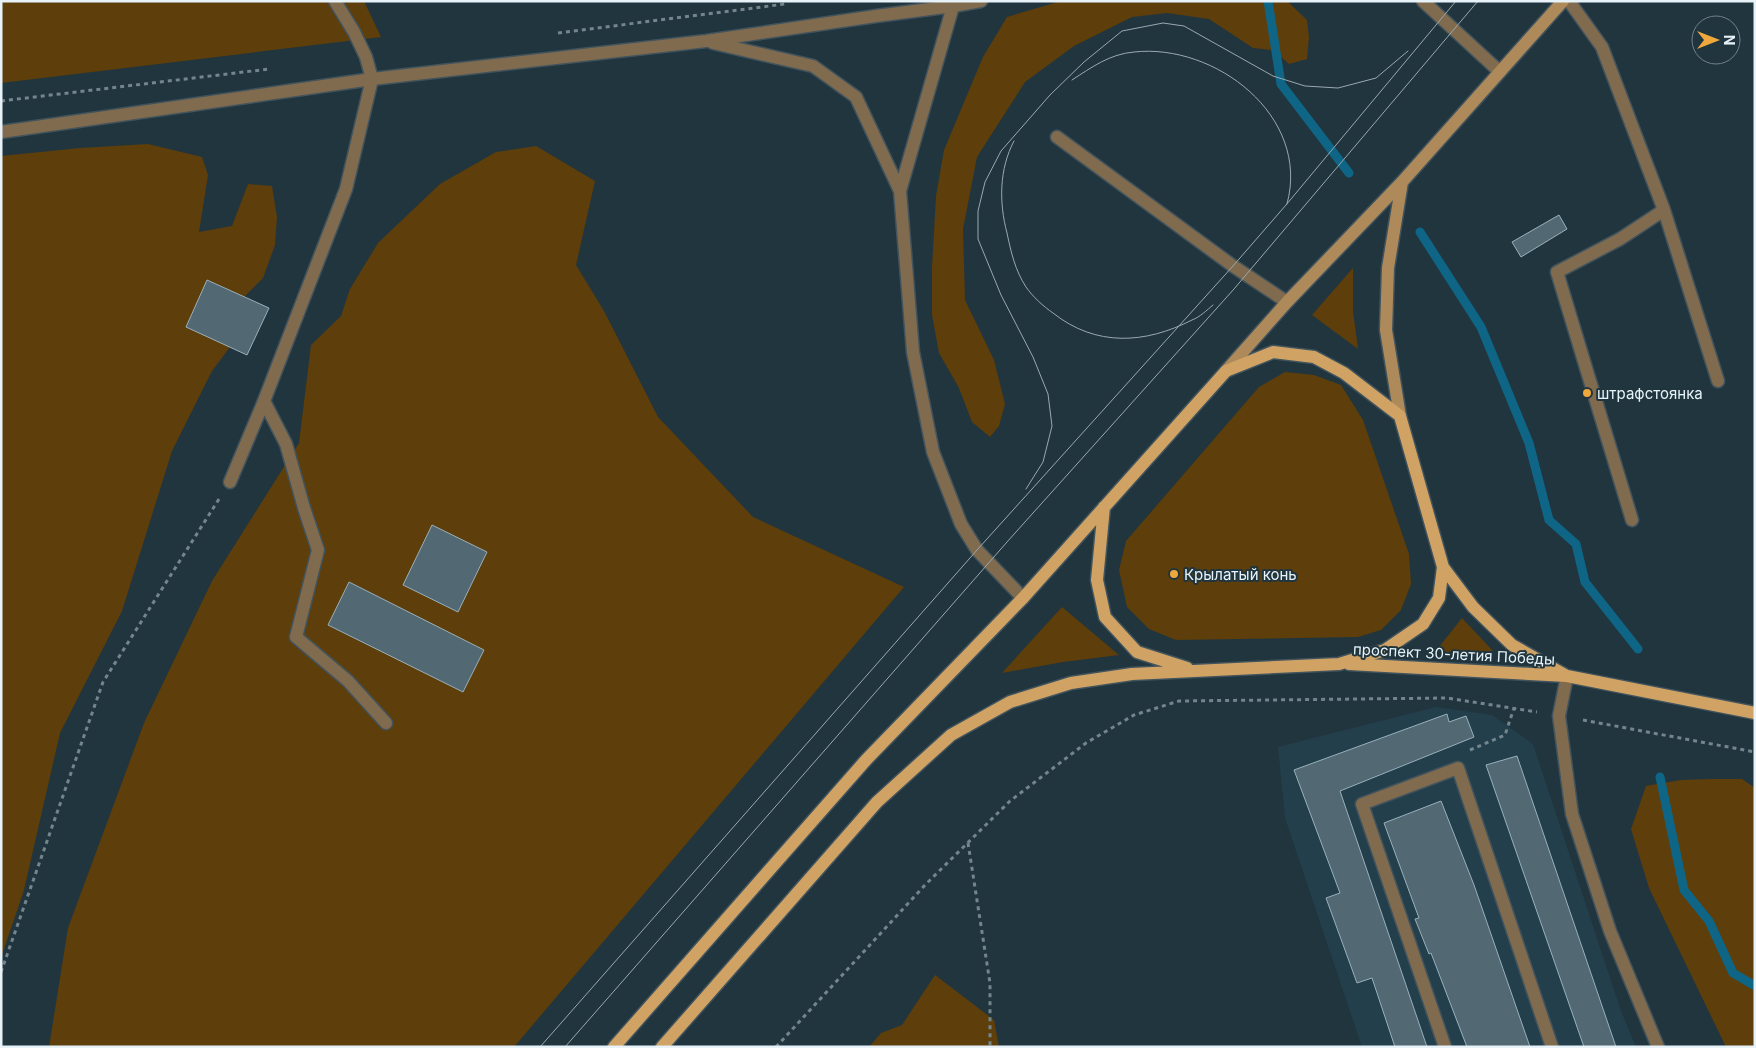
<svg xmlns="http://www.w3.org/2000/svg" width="1756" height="1048" font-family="Inter,sans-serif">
	<rect width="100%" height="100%" fill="#21353e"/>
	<path fill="#233f4c" d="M1436,707l56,8 41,29 88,267 15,36h-274l-77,-229 -7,-71z"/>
	<path fill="#5e3e0a" d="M1,1h363l17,36 -380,46z
		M1061,1h226l20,19 2,17 -2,22 -18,5 -16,-14 -20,-2 -44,-29 -42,-6 -35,4 -58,29 -49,36 -48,75 -14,72 2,71 29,60 11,44 -6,22 -9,11 -18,-15 -13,-34 -20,-35 -7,-38v-48l4,-71 8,-46 39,-93 24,-40z
		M148,144l54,13 6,18 -9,57 33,-6 16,-42 24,2 5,31 -2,28 -12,33 -18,18v31l-33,44 -40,80 -50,160 -62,122 -36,157 -23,68v-802l79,-8z
		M536,146l59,35 -19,84 28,46 54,106 95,100 151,70 -390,460h-465l19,-119 76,-205 68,-142 87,-138 12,-98 30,-29 9,-27 28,-46 62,-59 56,-32z
		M1353,268v43l5,38 -46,-34z
		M1285,372l29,3 27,10 22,35 46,134 2,30 -10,26 -20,20 -23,7 -182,3 -27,-11 -22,-22 -8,-37 7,-29 133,-154z
		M1062,607l57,48 -56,7 -61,11z
		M1462,618l31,33 -58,1z
		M1712,779h30l13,9v259h-29l-77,-159 -18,-59 15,-43 35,-6z
		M935,975l59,45 5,27h-130l12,-14 21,-8z"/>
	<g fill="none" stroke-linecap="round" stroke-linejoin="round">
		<path stroke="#0e6585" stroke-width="9" d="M1268,1l13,83 68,89
			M1420,232l61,95 48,116 20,77 27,24 9,38 53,67
			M1660,777l24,113 25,31 24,52 22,13"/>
	</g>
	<path fill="#526872" stroke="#99b1bd" d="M1559,215l8,14 -46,28 -9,-15z
		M207,280l62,28 -22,47 -61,-28z
		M432,525l55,27 -29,60 -55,-27z
		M349,582l135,68 -21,42 -135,-67z
		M1447,714l2,8 17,-6 8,21 -134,54 87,256h-32l-23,-69 -15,5 -31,-85 14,-5 -46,-123z
		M1517,756l99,291h-32l-98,-282z
		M1441,801l33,84 56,162h-63l-36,-94 -2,1 -14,-35 4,-1 -35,-95z"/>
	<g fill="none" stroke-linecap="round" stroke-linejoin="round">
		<defs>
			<path id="lane" d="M1423,1l77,71
				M1569,1l33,46 62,163 -44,29 -63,33 75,248
				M953,6l28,-5
				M1057,137l176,129 54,36
				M1664,210l54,171
				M264,401l22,43 18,64 14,42 -22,87 52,44 38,42
				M230,482l34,-81 82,-212 26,-110 -6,-22 -12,-25 -19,-31
				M1567,676l-8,40 13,98 38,117 48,116
				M1445,1047l-83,-243 96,-36 94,279"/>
			<path id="street" d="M713,43l100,23 43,31 44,94
				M1,132l371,-53 334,-38 170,-25 77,-10 -53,185 13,161 20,100 28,72 16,26 46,48"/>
			<path id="secondary" d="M1226,371l61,-69 115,-120 161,-181
				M1400,416l-14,-86 2,-62 14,-86"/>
			<path id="primary" d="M1104,507l-7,73 8,37 32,35 50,16
				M1443,567l30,40 39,38 53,30
				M1349,664l218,12 188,37
				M614,1047l252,-287 157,-162 203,-227 47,-19 41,5 30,16 56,43 43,151 -4,31 -16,26 -38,26 -46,14 -207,10 -61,9 -61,19 -59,33 -74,67 -215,245"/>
		</defs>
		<use href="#lane" stroke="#41535c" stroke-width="15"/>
		<use href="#street" stroke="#41535c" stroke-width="15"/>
		<use href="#secondary" stroke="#41535c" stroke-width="15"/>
		<use href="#primary" stroke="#41535c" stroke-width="15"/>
		<path stroke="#74858c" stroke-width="3" stroke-dasharray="4 4" stroke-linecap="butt" d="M558,33l227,-29
			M1,101l268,-32
			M1583,720l172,32
			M1470,750l35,-15 9,-27
			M968,843l22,140v64
			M1,972l102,-290 116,-183
			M776,1047l150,-163 84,-83 76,-58 48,-28 45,-14 268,-3 90,14"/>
		<use href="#lane" stroke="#816b4e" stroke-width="12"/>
		<use href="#street" stroke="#816b4e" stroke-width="12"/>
		<use href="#secondary" stroke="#ae8a5b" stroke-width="12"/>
		<use href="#primary" stroke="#d0a365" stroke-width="12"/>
		<path stroke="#9aa9b0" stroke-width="1" d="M1072,80c20,-13 38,-26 62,-28 81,-9 177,64 153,152
			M1014,141c-15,28 -15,62 -7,92 4,19 8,37 19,54 7,10 17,19 27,26 43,34 92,31 139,7 8,-3 15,-10 21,-15
			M1026,489l17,-27 9,-36 -4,-32 -15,-37 -32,-62 -23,-56v-28l7,-29 16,-31 49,-56 34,-33 38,-31 41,-8 21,3 89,50 32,10 33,2 38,-10 32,-27
			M540,1047l437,-497 256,-284 53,-61 170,-204
			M565,1047l442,-505 227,-253 244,-288"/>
	</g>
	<g fill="#eea83c" stroke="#21353e" stroke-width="2">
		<circle cx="1587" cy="393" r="5"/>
		<circle cx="1174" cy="574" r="5"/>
	</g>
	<g text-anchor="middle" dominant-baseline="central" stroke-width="4" stroke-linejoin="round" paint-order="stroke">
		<g font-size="15" fill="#e7f3f9" stroke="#21353e" text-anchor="start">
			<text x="1597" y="393">штрафстоянка</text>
			<text x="1184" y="574">Крылатый конь</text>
		</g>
		<g font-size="15" fill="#e7f3f9" stroke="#21353e">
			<text transform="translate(1454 654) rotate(3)">проспект 30-летия Победы</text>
		</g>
	</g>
	<rect width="1756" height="1048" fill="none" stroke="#e7f3f9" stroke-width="5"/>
	<g transform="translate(1716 40) rotate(90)"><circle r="24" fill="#21353e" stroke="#708189"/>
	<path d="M0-4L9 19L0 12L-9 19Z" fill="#eea83c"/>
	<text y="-8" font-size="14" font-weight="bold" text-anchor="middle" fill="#e7f3f9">N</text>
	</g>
</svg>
